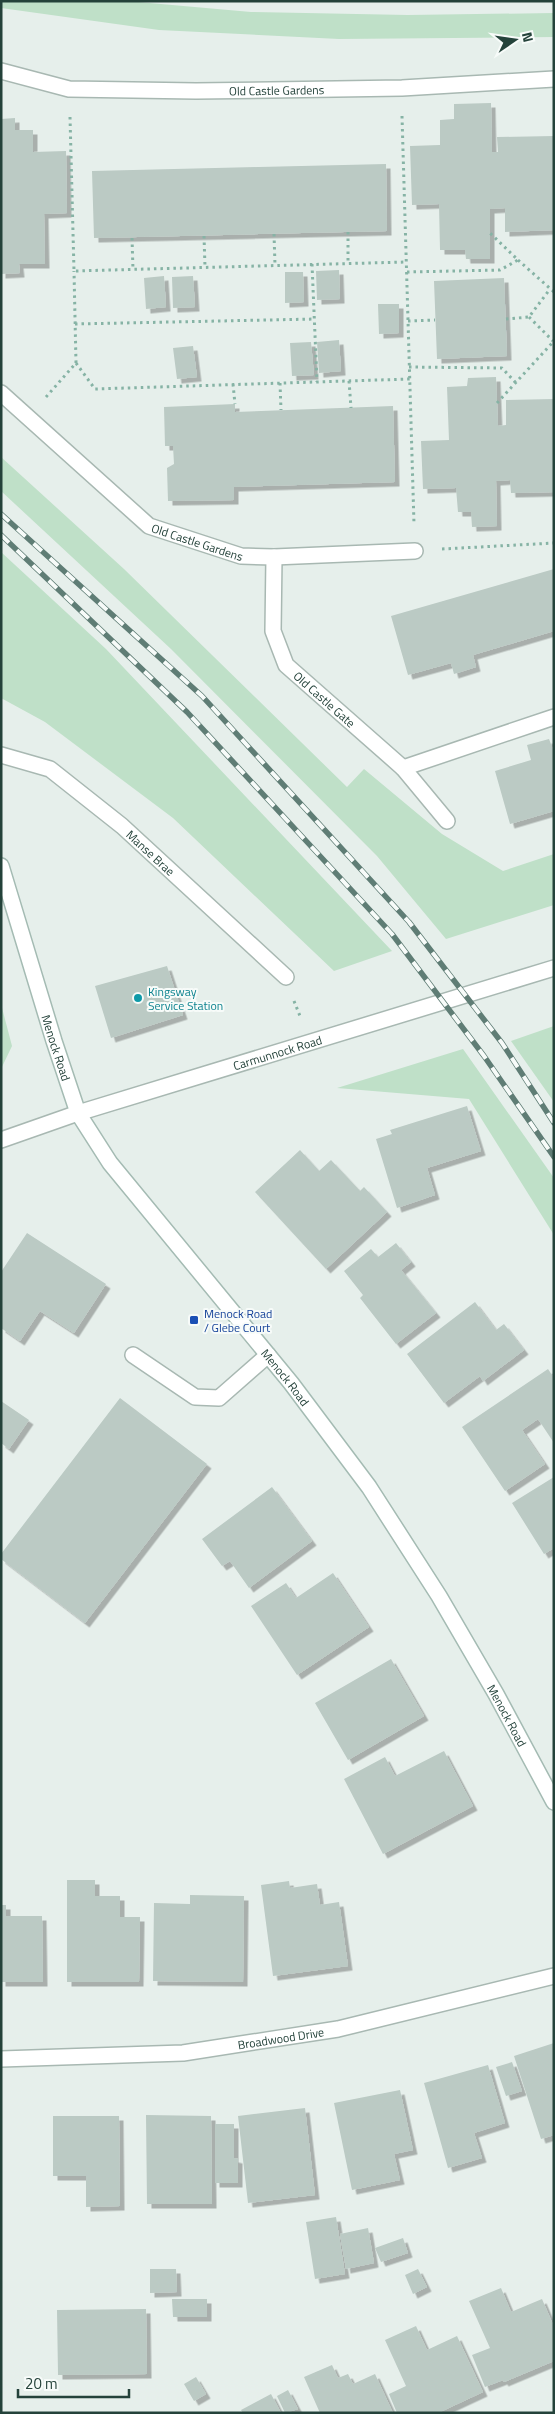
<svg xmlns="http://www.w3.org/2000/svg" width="555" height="2414" font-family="'Titillium Web',sans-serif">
	<defs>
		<filter id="shadow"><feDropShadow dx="4.5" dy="4.5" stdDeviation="0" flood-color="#0004"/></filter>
	</defs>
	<rect width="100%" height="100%" fill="#e6efeb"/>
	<path fill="#bfe0c8" d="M1,1h126l124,11 157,3 146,-2v24l-215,2 -180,-9 -158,-22z
		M1,457l123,112 223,218 17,-18 78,65 61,37 51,-17v51l-108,34 -69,-83 -206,-207 -170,-158z
		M1,552l105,97 286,302 -58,20 -161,-153 -128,-96 -44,-24z
		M1,1004l11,42 -11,23z
		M554,1026v76l-43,-61z
		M463,1049l91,129v57l-85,-136 -132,-11z"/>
	<path fill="#bbcac4" filter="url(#shadow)" d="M491,103l1,49h6l-1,-15 57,-1v94l-49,2v-24l-15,1v50h-24l-1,-9h-25l-1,-46 -27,1 -2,-59 30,-1v-25l14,-1v-15z
		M15,118v12h18v22l33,-1 1,62 -23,1 1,50h-26l1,9 -19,1v-155z
		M386,164l1,67 -293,7 -2,-67z
		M339,270l1,29 -23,1 -1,-29z
		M285,272h18l1,30 -19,1z
		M164,276l2,31 -20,2 -2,-31z
		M193,276l2,31 -22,1 -1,-31z
		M504,278l3,78 -70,3 -3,-78z
		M378,304h21v29l-20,1z
		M339,340l2,31 -22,2 -2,-31z
		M311,342l3,33 -22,1 -2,-33z
		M193,346l4,31 -20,2 -4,-31z
		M496,377l2,49 8,-1v-25l48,-1v93l-43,1 -1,-13 -14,1 1,45 -25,1 -1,-15h-13l-2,-24 -33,1 -2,-48 28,-1 -2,-53 20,-1 1,-8z
		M235,404v8l158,-6 2,76 -161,5v13l-66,1 -1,-33 7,-4 -1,-18h-8l-1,-39z
		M554,569v62l-81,24 3,12 -22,7 -3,-11 -43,12 -17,-59z
		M549,739l5,13v59l-44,13 -15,-53 36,-11 -4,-15z
		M167,966l16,49 -72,23 -16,-52z
		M467,1106l14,45 -54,17 8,27 -38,13 -21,-69 16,-5 -2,-4z
		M300,1150l19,21 12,-11 29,31 4,-4 23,25 -61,57 -71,-77z
		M27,1233l79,51 -32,49 -34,-22 -20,30 -19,-13v-56z
		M396,1243l15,19 -10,8 35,43 -40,31 -36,-46 3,-3 -19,-24 27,-22 7,8z
		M475,1302l21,28 8,-6 20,26 -41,31 -3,-5 -36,27 -37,-49z
		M548,1369l6,9v65l-16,-24 -16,11 23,34 -40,27 -43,-64z
		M120,1398l87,66 -122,159 -84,-64v-5z
		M1,1401l28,19 -20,29 -8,-6z
		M554,1477v71l-10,6 -32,-51z
		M272,1487l40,54 -63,47 -19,-27 -8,5 -20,-27z
		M333,1573l36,54 -72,48 -46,-69 35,-23 10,15z
		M391,1659l33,57 -76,44 -33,-57z
		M444,1751l29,55 -90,48 -39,-75 41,-22 10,19z
		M67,1880h28v16h25v21h20l-1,65h-72z
		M289,1881l1,7 27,-4 3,21 19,-3 9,64 -75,10 -12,-91z
		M190,1895l54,1 -1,86 -90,-1 1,-78 36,1z
		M1,1905h5v11h36l1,66h-42z
		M554,2043v92l-13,4 -27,-83z
		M512,2062l10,29 -16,5 -10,-29z
		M488,2065l17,58 -31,10 8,25 -34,10 -24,-85z
		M400,2090l13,60 -19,4 6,26 -48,10 -18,-87z
		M305,2108l10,87 -67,8 -10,-87z
		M146,2115l65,1 1,88h-65z
		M53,2116h66l1,90 -34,1v-31h-33z
		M215,2124h19v34l4,1v24h-23z
		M336,2217l9,57 -30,5 -9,-57z
		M368,2228l6,35 -28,6 -6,-35z
		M403,2238l5,15 -27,9 -6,-14z
		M150,2269h26l1,23 -27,1z
		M418,2269l9,18 -14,7 -8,-19z
		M501,2288l10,24 31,-13 12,28v34l-50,21 -1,-2 -18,7 -13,-32 18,-7 -21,-47z
		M172,2299h35v18h-34z
		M146,2309l1,65 -89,1 -1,-65z
		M416,2326l11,24 30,-14 26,56 -45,21h-41l-8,-19 17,-8 -21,-46z
		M332,2365l6,13 10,-4 5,10 22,-10 18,39h-73l-16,-36z
		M196,2377l10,17 -12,7 -10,-17z
		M288,2390l10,19 -13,4 -8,-17z
		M271,2394l10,19h-38l-2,-3z"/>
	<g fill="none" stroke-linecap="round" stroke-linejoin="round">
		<defs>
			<path id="service" d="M133,1355l62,42 24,1 49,-43"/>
			<g id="minor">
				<path id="s1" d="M1,71l68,18 127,2 206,-3 152,-9"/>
				<path id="s2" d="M1,393l148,133 92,30 33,1 141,-6"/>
				<path id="s3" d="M274,557l-1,74 13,34 117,103 44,53"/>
				<path id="s4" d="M1,755l49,14 72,57 164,151"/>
				<path d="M403,768l151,-51"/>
				<path id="s5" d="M1,2059l182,-6 155,-24 216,-53"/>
			</g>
			<g id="tertiary">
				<path id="s6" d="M1,1140l77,-27 476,-145"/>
			</g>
			<g id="secondary">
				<path id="s7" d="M1,866l53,175 24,72 32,50 181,220 78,104 70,109 57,98 58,108"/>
			</g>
		</defs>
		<use href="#service" stroke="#a8b8b2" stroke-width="18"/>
		<use href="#minor" stroke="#a8b8b2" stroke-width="18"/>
		<use href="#tertiary" stroke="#a8b8b2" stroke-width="18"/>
		<use href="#secondary" stroke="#a4bbb3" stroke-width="18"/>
		<path stroke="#86b3a5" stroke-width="3" stroke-dasharray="2.5 4" stroke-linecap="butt" d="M402,116l12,408
			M70,117l4,154 332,-9
			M348,232v31
			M274,234l1,31
			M204,236l1,31
			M132,238l1,32
			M518,260l36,32
			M312,264l5,118
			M407,272l93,-2 18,-10 -28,-27
			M529,317l24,24
			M506,319l23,-2 21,-28
			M408,321l27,-1
			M75,324l240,-5
			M76,363l19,26 315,-10
			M409,367l93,1 14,15
			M349,381l2,27
			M280,383l1,27
			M233,384l2,20
			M46,397l30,-34 -2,-92
			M497,403l57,-62
			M442,549l112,-6
			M294,1001l6,15"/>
		<use href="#service" stroke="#fff" stroke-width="15"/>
		<use href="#minor" stroke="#fff" stroke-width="15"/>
		<use href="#tertiary" stroke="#fff" stroke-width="15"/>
		<use href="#secondary" stroke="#fff" stroke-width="15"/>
		<defs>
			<path id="rail" d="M1,514l201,182 207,226 93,121 52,80
				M1,535l186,177 205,222 92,122 70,101"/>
		</defs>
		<use href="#rail" stroke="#5f7d75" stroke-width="5.5"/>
		<use href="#rail" stroke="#f7fbf9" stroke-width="4" stroke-dasharray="11" stroke-linecap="butt"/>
	</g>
	<circle fill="#0f9aa8" stroke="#f7fbf9" stroke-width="2" cx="138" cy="998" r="5"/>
	<rect fill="#1a4fb4" stroke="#f7fbf9" stroke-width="2" x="189" y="1315" width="10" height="10" rx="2.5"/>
	<g text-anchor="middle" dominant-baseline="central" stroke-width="4" stroke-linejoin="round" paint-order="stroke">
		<g font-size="12" fill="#24423a" stroke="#f7fbf9">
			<text stroke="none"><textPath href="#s1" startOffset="278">Old Castle Gardens</textPath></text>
			<text stroke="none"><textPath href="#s2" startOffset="250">Old Castle Gardens</textPath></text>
			<text stroke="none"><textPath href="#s3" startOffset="162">Old Castle Gate</textPath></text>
			<text stroke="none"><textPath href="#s4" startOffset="182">Manse Brae</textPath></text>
			<text stroke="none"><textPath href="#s7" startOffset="190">Menock Road</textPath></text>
			<text stroke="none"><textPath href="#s6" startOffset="290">Carmunnock Road</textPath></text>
			<text stroke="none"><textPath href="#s7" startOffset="595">Menock Road</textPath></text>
			<text stroke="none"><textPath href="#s7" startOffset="1000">Menock Road</textPath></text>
			<text stroke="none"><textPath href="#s5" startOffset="281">Broadwood Drive</textPath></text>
		</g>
		<g font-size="12" fill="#0d838f" stroke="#f7fbf9" text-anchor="start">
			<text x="148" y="991">Kingsway<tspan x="148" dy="14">Service Station</tspan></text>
		</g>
		<g font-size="12" fill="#164399" stroke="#f7fbf9" text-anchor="start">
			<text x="204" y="1313">Menock Road<tspan x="204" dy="14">/ Glebe Court</tspan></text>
		</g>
	</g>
	<rect width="555" height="2414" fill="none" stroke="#24423a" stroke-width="5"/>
	<g transform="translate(515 40) rotate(77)" stroke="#f7fbf9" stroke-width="4" paint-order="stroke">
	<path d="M0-4L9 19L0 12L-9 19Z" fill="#24423a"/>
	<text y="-8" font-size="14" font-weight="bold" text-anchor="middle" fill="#24423a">N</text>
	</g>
	<path d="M18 2389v8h111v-8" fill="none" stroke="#24423a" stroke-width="2.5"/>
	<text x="25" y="2389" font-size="15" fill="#24423a" stroke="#f7fbf9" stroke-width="4" paint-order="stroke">20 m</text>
</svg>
